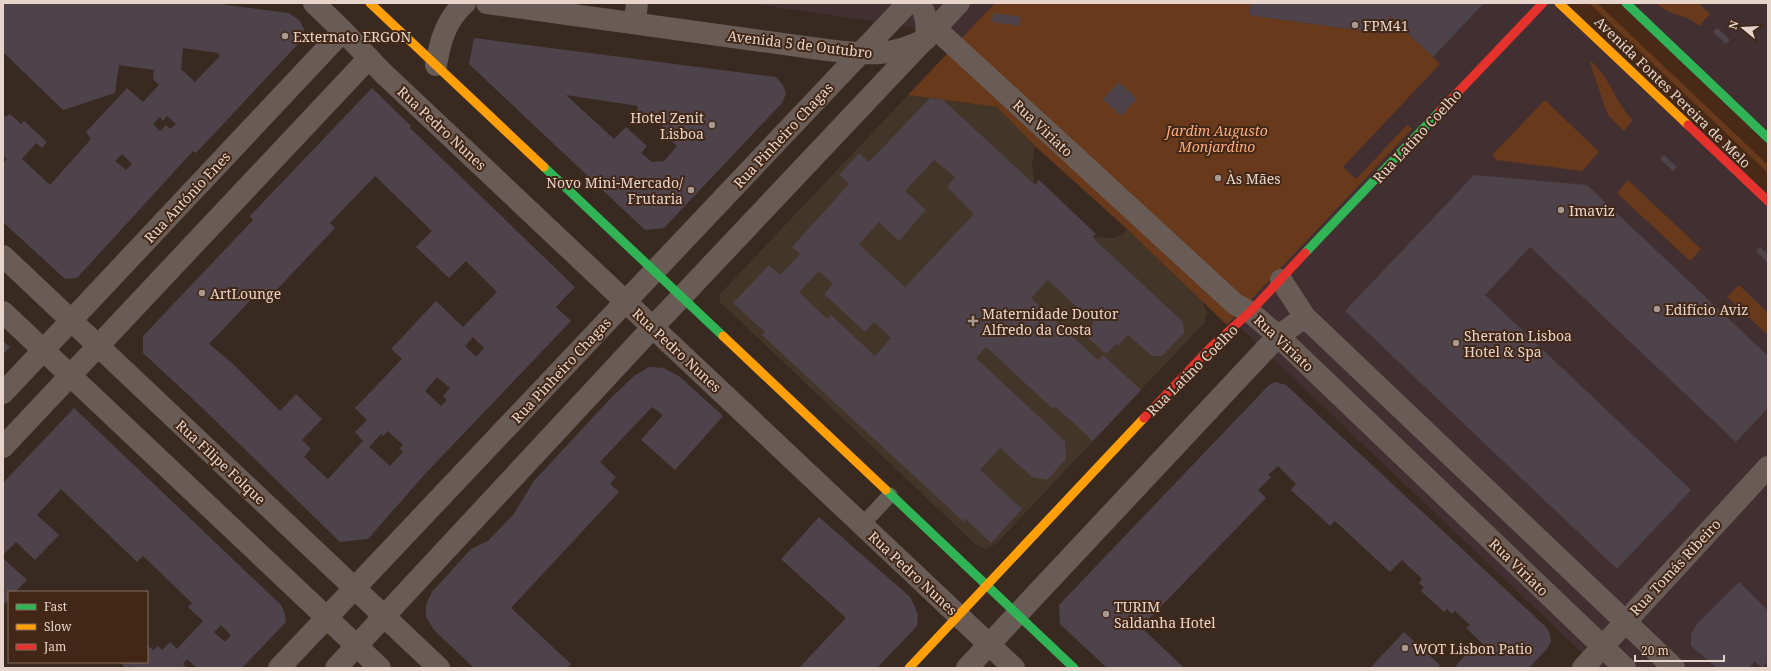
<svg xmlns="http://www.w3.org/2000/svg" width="1771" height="671" font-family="'Noto Serif',serif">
	<rect width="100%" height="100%" fill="#382a21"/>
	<path fill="#422f31" d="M749,3h1019v665h-170l-672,-639z"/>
	<path fill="#482a17" d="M1567,3h52l149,142v49z"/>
	<path fill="#433527" d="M908,95l89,12 38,39 -3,19 3,19 4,-4 57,54 -4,3 22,1 8,-3 5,-6 74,70 6,14 -3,10 -208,221 -11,5 -10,-5 -255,-242v-8z"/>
	<path fill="#683a1b" d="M995,3h256l-2,12 138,19 3,-18 50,48 -97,103 13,12 51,-54 5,4 -185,196 -100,-96 -92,-83 -38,-39 -89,-12z
		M1589,3h8l171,162v8z
		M1656,3h42l12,11 -11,12c-15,-14 -27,-8 -43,-23z
		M1590,62h2c20,19 22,39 41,58l-9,11 -15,-15 -4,-8z
		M1545,100l54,52 -17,19 -85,-11 -5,-5z
		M1628,180l73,69 -11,12 -73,-68z
		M1739,285l29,28v22l-41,-38z"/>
	<path fill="#4e434b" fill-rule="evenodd" d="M3,3h209l77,10 11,8 4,8 -4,13 -104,111 -3,-2 -116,127 -12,1 -62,-57v-59l4,-4 -4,-3v-42l3,3 4,-3 11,10 3,-3 23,21 -5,6 -6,-5 -14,16 28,26 41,-46 -5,-7 41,-44 16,14 16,-17 -6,-6 1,-9 -35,-5 -4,28 -52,17 -60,-58zM183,48l35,5 2,3 -25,26 -14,-13zM167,116l9,8 -6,5 -4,-4 -6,6 -7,-7 7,-7 3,4zM122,154l10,10 -6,6 -11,-9z
		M1251,3h233l-51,54 -43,-41 -3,18 -138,-19z
		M993,13l28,4 -2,9 -27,-4z
		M1717,28l13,12 -4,4 -13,-12z
		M474,38l302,39 7,8 3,9 -4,9 -118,125 -19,2 -176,-166zM566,95l72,11 -2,8 28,4 -2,15 15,13 -13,15 -12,1 -11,-9 6,-7 -21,-19 -12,12z
		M1119,82l18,17 -16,17 -18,-17z
		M372,88l39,38 -1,2 165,159 -19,20 15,14 -146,153 -57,65 -28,3 -145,-141 -52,-48v-17l110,-116 -3,-4zM375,176l57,55 -16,16 33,31 17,-17 31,31 -34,35 -27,-26 -45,48 11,10 -47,49 12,12 -12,12 8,9 -35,38 -24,-22 7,-8 -9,-9 20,-21 -26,-25 -16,17 -48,-48 -23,-19 51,-54 9,8 66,-70 -5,-5zM473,337l11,11 -8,9 -11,-11zM437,377l13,11 -7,8 4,4 -6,6 -16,-15zM388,431l15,14 -4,4 4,3 -13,14 -21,-19 12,-13 2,2z
		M930,98l12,1 93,86 4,-5 57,54 -4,3 91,85 1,11 -22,23h-10l-24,-21 -10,11 -2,-2 -10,10 -22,-20 10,-11 -46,-43 -17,18 67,62 5,-5 38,35 -48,51 -38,-35 -2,3 -67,-62 -10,11 89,83 1,18 -19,21 -15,-3 -32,-29 -20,22 42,39 -31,34 -25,-24 -2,3 -131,-121 -71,-66 3,-3 -32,-29 36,-38 11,10 20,-21 -8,-7 57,-63 -10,-9 20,-22 10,9zM934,160l21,17 -8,10 27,27 -69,73 -46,-43 20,-22 20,19 27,-31 -21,-19zM819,271l14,13 -9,10 41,38 9,-10 17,16 -16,18 -44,-41 -4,4 -28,-27z
		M1664,155l13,12 -4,4 -13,-12z
		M1474,175l113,10 181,171v52l-32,34 -206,-195 -45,48 206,195 -74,79 -272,-258z
		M1760,247l8,7v9l-12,-12z
		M3,341l7,6 -7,7z
		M649,367l15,1 16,9 43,39 -48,54 -34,-30 22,-25 -11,-8 -52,55 16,15 -6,7 9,8 -108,116 60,56 -4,4h-93l-40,-38 -8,-13v-12l6,-13 39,-43 17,-8 25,-26 21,-34 75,-81 25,-24z
		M1276,382l10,3 260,242 4,7 1,8 -4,7 -18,19h-75l17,-19 4,4 8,-9 -17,-16 4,-3 -15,-14 -3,3 -5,-5 -3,3 -23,-21 3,-4 -5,-4 3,-4 -20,-19 -12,12 -55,-51 -5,5 -39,-36 5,-6 -18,-18 -10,9 3,2 -13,13 8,8 -125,129 43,41h-77l-47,-44 -1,-19 210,-220z
		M74,408l207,197 4,9 1,8 -44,46h-45l-10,-9 -4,5 4,4h-57l-1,-2 -3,2 -6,-6h27v-17l6,5 5,-4 4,4 8,-8 7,7 26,-28 -15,-14 4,-4 -49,-47 -6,6 -76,-73 -24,26 22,20 -24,25 -19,-18 -13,13v-72zM221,625l10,10 -6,7 -11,-10z
		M819,517l91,80 4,8 4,10 -1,11 -40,42h-78l47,-50 -65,-59z
		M3,558l24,22 -12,12h-6v7l-6,6z
		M1739,582l29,29v50l-6,7 -7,-7 -6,7h-32l-26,-22v-12l6,-10z
		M1404,632l36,33 -3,3h-67z"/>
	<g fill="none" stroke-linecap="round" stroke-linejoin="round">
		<path stroke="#695c56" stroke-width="15" d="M862,525l28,-30"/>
		<path stroke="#695c56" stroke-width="22" d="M487,3l340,47c38,4 64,8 99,-11 1,-14 1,-25 -7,-36
			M635,22l2,-19
			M935,28l300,276 15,8 28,24 347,332
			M343,31l39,41 632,596
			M436,65c4,-23 10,-46 29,-62
			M3,256l436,412
			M1281,280l24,37 369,351
			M3,312l377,356
			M3,393l340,-362 -29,-28
			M3,447l366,-389
			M279,668l629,-665
			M336,668l317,-341 306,-324
			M967,668l311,-332 27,-19
			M1583,668l185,-201"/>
		<path stroke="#30b455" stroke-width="9" d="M1626,3l142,135
			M544,167l179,169
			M1305,253l135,-142
			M886,490l188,178"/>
		<path stroke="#ff9f0a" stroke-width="9" d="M370,3l174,164
			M1559,3l129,122
			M723,336l163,154
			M909,668l235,-250"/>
		<path stroke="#e5322d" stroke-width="9" d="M1440,111l103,-108
			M1688,125l80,76
			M1144,418l67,-71 39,-35 55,-59"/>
	</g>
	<g fill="#aa9990" stroke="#422717" stroke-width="1.5">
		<circle cx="1355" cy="25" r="4"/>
		<circle cx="285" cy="36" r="4"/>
		<circle cx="712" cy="125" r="4"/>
		<circle cx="1218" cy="178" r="4"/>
		<circle cx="691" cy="190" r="4"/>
		<circle cx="1561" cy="210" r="4"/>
		<circle cx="202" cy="293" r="4"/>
		<circle cx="1657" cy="309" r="4"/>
		<path d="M971 315h4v4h4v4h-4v4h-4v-4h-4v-4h4z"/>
		<circle cx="1456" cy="343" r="4"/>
		<circle cx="1106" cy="614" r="4"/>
		<circle cx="1405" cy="648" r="4"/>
	</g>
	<g text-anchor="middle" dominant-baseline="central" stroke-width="4" stroke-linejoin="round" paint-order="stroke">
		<g font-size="14" fill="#e7d5cb" stroke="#422717" text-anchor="start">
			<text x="1363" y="25">FPM41</text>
			<text x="293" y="36">Externato ERGON</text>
			<text x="704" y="117" text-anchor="end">Hotel Zenit<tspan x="704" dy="16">Lisboa</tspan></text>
			<text x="1226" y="178">Às Mães</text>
			<text x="683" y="182" text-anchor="end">Novo Mini-Mercado/<tspan x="683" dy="16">Frutaria</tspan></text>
			<text x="1569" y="210">Imaviz</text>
			<text x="210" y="293">ArtLounge</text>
			<text x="1665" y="309">Edifício Aviz</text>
			<text x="982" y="313">Maternidade Doutor<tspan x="982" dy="16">Alfredo da Costa</tspan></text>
			<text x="1464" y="335">Sheraton Lisboa<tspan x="1464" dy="16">Hotel &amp; Spa</tspan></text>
			<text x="1114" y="606">TURIM<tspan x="1114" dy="16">Saldanha Hotel</tspan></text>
			<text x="1413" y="648">WOT Lisbon Patio</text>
		</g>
		<g font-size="14" fill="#e7d5cb" stroke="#422717">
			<text transform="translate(800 44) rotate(7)">Avenida 5 de Outubro</text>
			<text transform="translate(1673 92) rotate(44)">Avenida Fontes Pereira de Melo</text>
			<text transform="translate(442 128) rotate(43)">Rua Pedro Nunes</text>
			<text transform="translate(1043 128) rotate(43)">Rua Viriato</text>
			<text transform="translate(783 135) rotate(-47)">Rua Pinheiro Chagas</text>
			<text transform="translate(1417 136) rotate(-47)">Rua Latino Coelho</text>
			<text transform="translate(187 197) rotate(-47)">Rua António Enes</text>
			<text transform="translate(1284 343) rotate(43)">Rua Viriato</text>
			<text transform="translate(677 350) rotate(43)">Rua Pedro Nunes</text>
			<text transform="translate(561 370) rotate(-47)">Rua Pinheiro Chagas</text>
			<text transform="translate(1192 370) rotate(-45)">Rua Latino Coelho</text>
			<text transform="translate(221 462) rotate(43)">Rua Filipe Folque</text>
			<text transform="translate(1519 567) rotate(44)">Rua Viriato</text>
			<text transform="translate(1675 567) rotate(-47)">Rua Tomás Ribeiro</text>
			<text transform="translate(913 573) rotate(43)">Rua Pedro Nunes</text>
		</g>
		<g font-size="14" font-style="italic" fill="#fbac7e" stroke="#422717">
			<text x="1217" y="130">Jardim Augusto<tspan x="1217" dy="16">Monjardino</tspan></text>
		</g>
	</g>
	<rect width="1771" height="671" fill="none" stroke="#e7d5cb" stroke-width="8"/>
	<rect x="8" y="591" width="140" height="72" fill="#422717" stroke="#846d5f"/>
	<rect x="16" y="604" width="20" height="6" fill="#30b455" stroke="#846d5f"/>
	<text x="44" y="611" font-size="12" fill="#e7d5cb">Fast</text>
	<rect x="16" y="624" width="20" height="6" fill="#ff9f0a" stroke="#846d5f"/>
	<text x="44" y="631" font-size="12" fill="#e7d5cb">Slow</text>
	<rect x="16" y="644" width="20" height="6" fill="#e5322d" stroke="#846d5f"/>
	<text x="44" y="651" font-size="12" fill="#e7d5cb">Jam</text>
	<g transform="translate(1743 28) rotate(288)" stroke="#422717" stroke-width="3" paint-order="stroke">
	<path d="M0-3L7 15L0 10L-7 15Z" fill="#e7d5cb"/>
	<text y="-6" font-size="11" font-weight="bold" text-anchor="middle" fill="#e7d5cb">N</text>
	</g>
	<path d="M1635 655v6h89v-6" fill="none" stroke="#e7d5cb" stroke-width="2"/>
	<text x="1641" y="655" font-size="12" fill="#e7d5cb" stroke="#422717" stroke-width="3" paint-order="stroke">20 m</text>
</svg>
